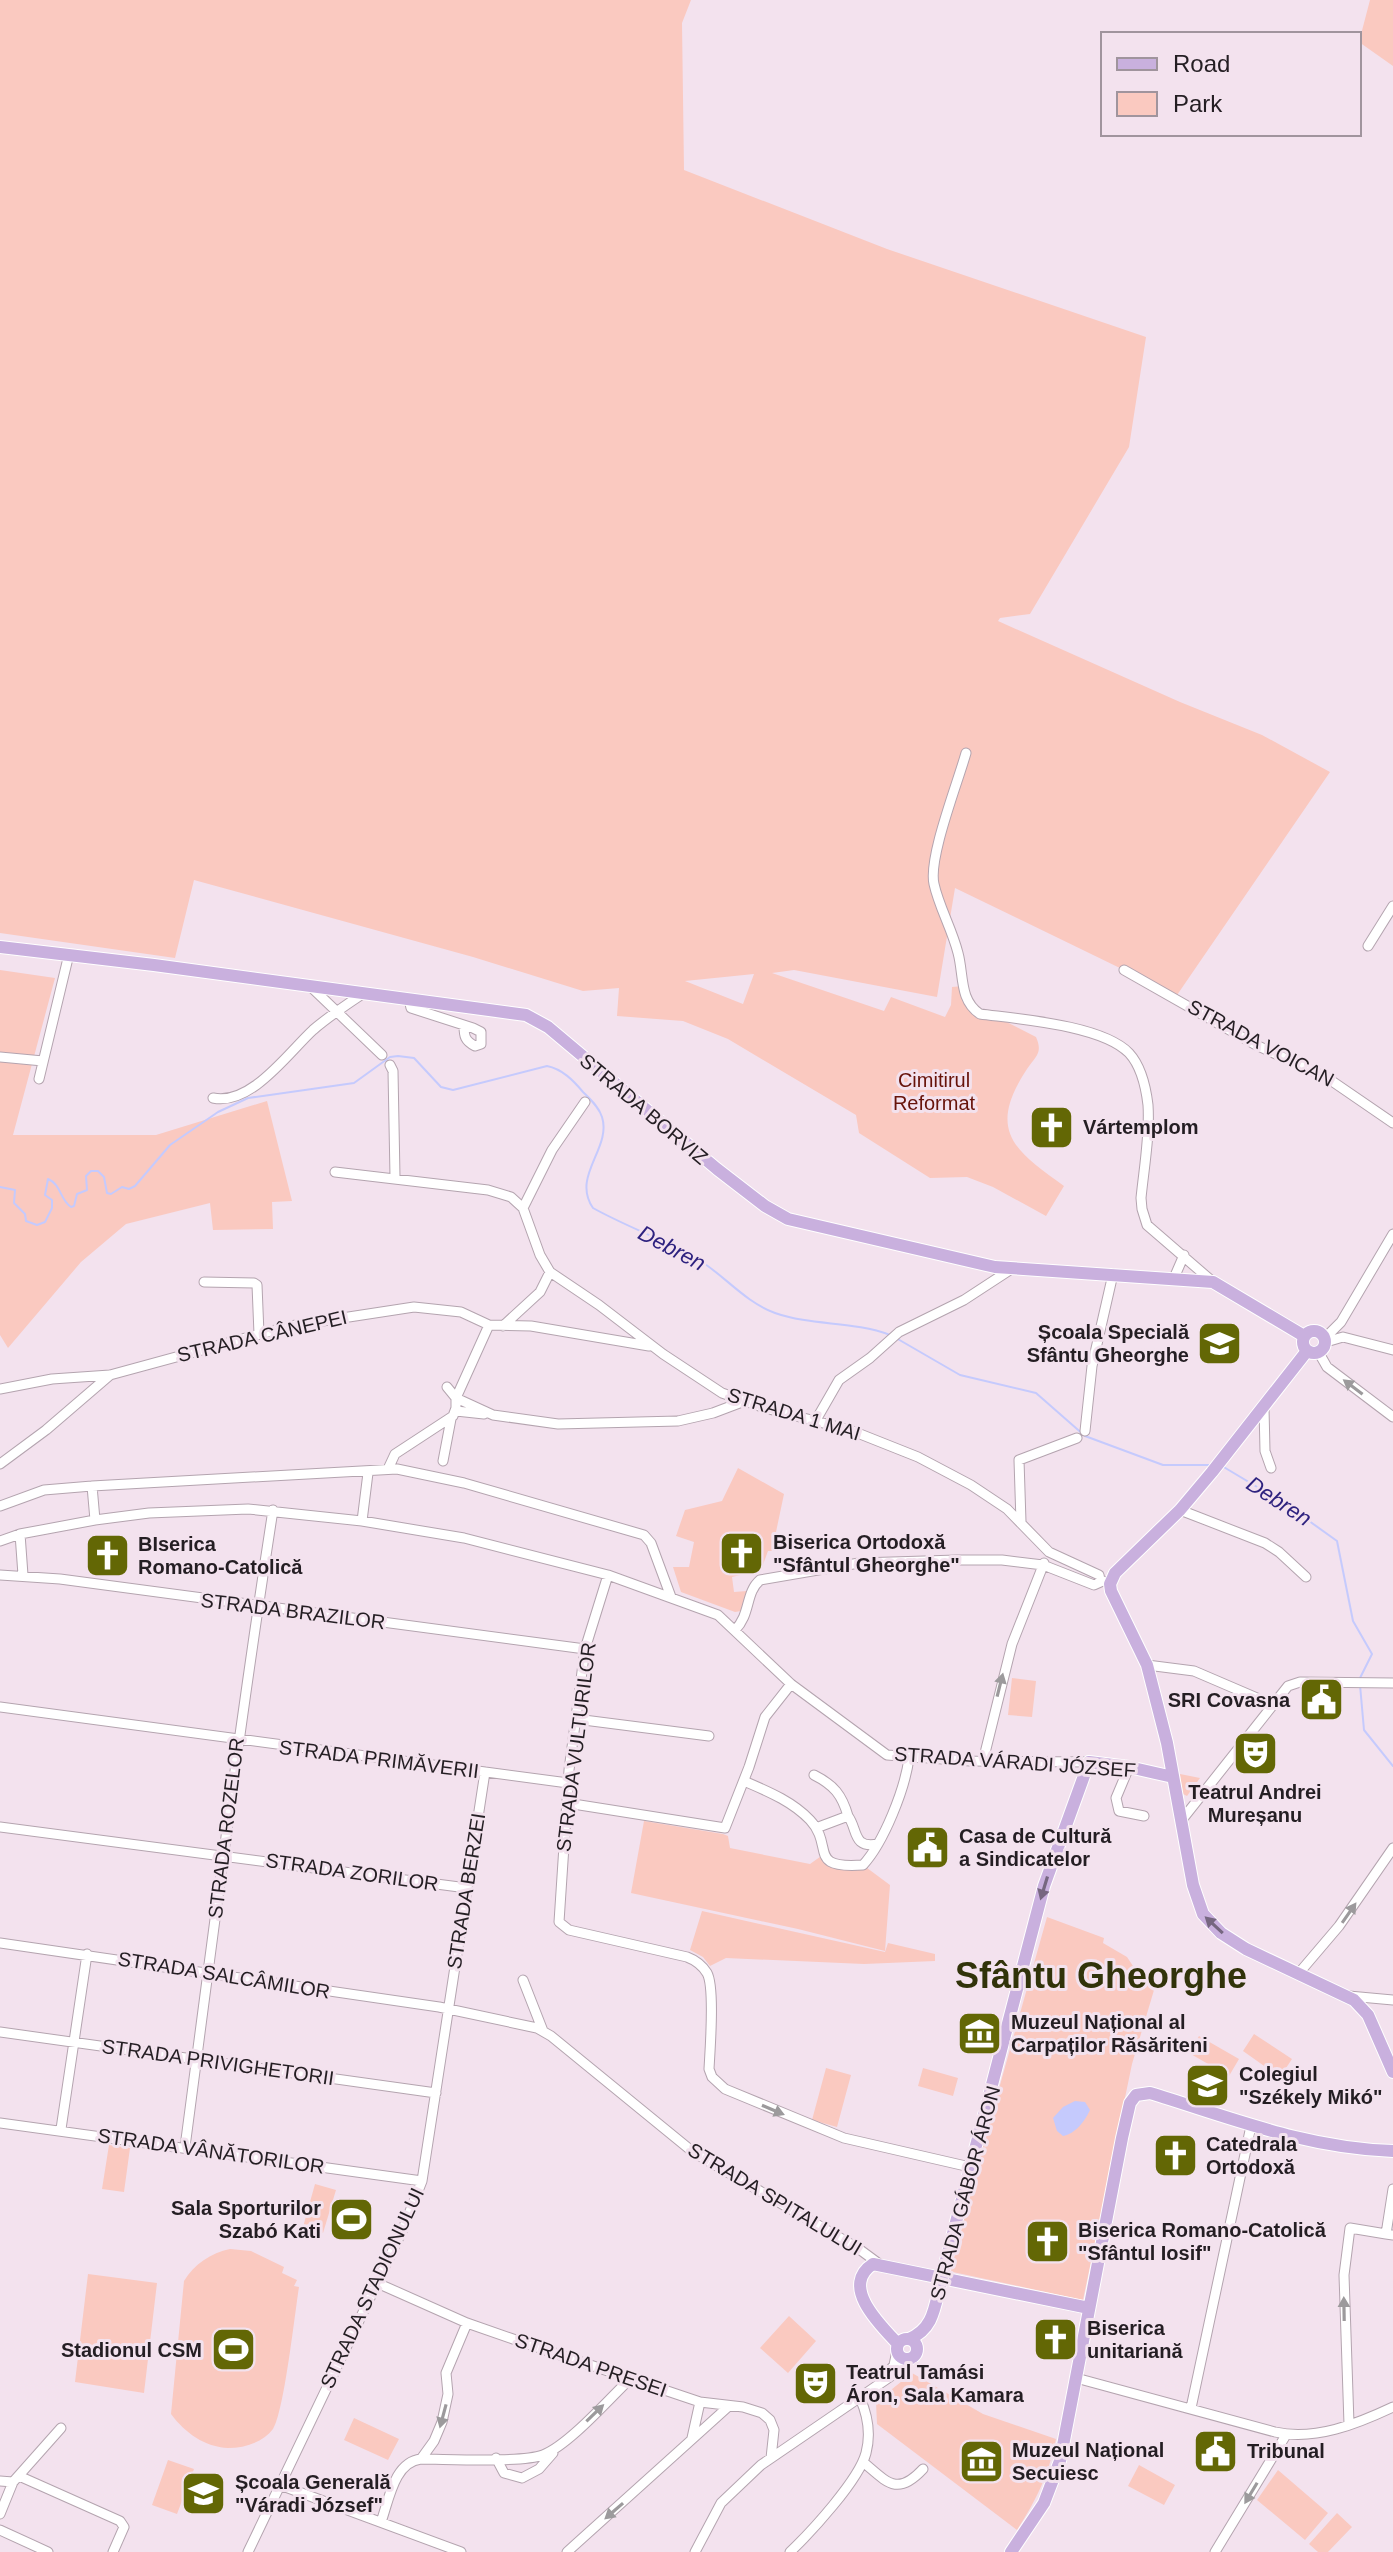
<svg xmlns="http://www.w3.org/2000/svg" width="1393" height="2552" font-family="Arial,sans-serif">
	<rect width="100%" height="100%" fill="#f3e2ee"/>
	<path fill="#fac9c0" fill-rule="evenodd" d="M0,0h691l-9,23 2,147 203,79 259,88 -17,110 -99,167 -30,4 -2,3 182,81 82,33 68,37 -155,226 -51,-28 -169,-82 -18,109 -143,-27 -22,3 112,38 7,-14 54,20 6,-12 1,-18 11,-1 2,15 71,36c7,16 0,19 -9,32 -40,61 -14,81 37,117l-18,30 -53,-29 -26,-10 -37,1 -71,-45 -3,-18 -128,-76 -45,-18 -66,-5 2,-28 -36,3 -110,-34 -279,-77 -19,78 -175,-25zM754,974l-11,30 -58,-23z
		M1370,0h23v66l-34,-24z
		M0,970l55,8 -42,157h143l111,-34 25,100 -20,1 1,27 -60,1 -3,-27 -84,21 -45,38 -73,86 -8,-13z
		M738,1468l46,26 -12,57h-4l-7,19 -29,7 2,15 13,-1 -6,20 -6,1 -54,-20 -8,-25h16l5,-25 -18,-6 9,-26 37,-9z
		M1012,1678l24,3 -4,36 -24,-2z
		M1180,1774l20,4 -13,18 -4,-2z
		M644,1821l79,13 5,2 2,12 80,16 14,-10 19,12 20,-1 27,20 -5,66 -87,-22 -167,-36z
		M702,1911l183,41 3,-9 47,11v7l-71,3 -138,-6 -16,8 -7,-9 -13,-7z
		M1047,1917l57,21 -1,5 24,14 10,15 20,8 -25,84 -49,236 -135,-29z
		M1254,2034l38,25 -12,18 -37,-26z
		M1199,2036l40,23 -10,17 -40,-23z
		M826,2068l25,7 -14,52 -25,-7z
		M923,2068l35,10 -5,18 -35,-10z
		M109,2145l21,3 -6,44 -22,-3z
		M315,2184l21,6 -13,43 -20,-6z
		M230,2249l21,2 33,16 -2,6 15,7 -3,6 5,1c-4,25 -15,126 -26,142 -10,13 -28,19 -45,19 -23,-1 -43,-15 -57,-34l13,-133c10,-17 27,-28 46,-32z
		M88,2274l69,9 -13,110 -69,-11z
		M789,2316l27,25 -28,32 -28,-25z
		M912,2373l71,41 73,25c-8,37 -19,60 -39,91l-140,-106 -1,-22z
		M354,2418l45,21 -11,21 -44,-20z
		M168,2460l26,9 -17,45 -25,-9z
		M1139,2465l36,20 -11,20 -36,-19z
		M1278,2470l50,43 -23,27 -48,-40z
		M1337,2513l15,14 -24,25h-10l-9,-8z"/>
	<path fill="#c5cafd" d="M1075,2101l10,1 5,8c-5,11 -15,24 -27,26l-6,-5 -4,-13 10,-11z"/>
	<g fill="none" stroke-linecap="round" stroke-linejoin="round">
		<path stroke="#c5cafd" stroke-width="2" d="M0,1187l15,3 -1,13 11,11 1,7 11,4 8,-3 7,-14v-8l-7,-5 3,-16c13,5 12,21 23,28l3,-1 3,-12 10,-4 -1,-14 5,-5h7l6,6 3,16 4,1 11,-7 7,2 6,-3 35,-41 48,-33 30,-14 106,-15 36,-26 8,-1 16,2 27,29 12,3 94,-24c15,3 26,14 36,26 7,7 16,15 19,25 10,31 -31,59 -9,91 34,19 72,32 106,52 26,16 46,42 76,53 37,13 78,8 115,22
			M896,1338l64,37 76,18 49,43 78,29h48
			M1222,1466l62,37 53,38 16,80 19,33 -12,24
			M1360,1685l4,45 29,36"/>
		<defs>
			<path id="minor" d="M966,753c-8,29 -38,105 -32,131 5,23 18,45 24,69 6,22 1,47 22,61 38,5 122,11 149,39 12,13 17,35 19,52 2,30 -4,63 -7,93l1,11 5,16 66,57
				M1368,946l25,-40
				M1124,970l132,75 70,32 67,46
				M309,985l73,70
				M409,999l2,9 62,20 8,4v12l-6,2c-10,-5 -11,-10 -11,-20
				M0,1057l43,4
				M390,1065l3,6 2,106
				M39,1079l30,-125
				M213,1098c38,8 75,-45 100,-68 16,-14 33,-25 51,-37
				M335,1172l153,18 23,7 12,11 17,47 10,17 49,33 64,49 59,39 43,15 85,22 68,27 53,28 36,24 42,43 50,23 1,5
				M523,1208l29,-58 33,-48
				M1174,1278l10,-23
				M204,1282l50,1 3,2 2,49
				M503,1326l37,-34 10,-20
				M1325,1338l16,-16 52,-88
				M1326,1342l17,-5 50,13
				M1319,1353l8,14 66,50
				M447,1387l9,11 37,17 65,9 120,-3 35,-8 29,-11
				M0,1389l52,-10 58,-4 180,-49 124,-19 47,5 28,13 42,1 118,20
				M1264,1408l1,43 6,17
				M456,1411l28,3
				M816,1420l23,-40 31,-22 29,-26 65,-32 49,-32
				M1085,1431l7,-65 21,-92
				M443,1461l8,-42
				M0,1464l46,-34 64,-55
				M388,1469l7,-15 58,-38 3,-8v-10l33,-73
				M0,1506l44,-16 48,-4
				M1180,1510l85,33 14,9 27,25
				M95,1520l-3,-34 305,-17 67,14 180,52 7,8 20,54
				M362,1521l6,-48
				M1021,1522l-2,-62 58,-22
				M0,1541l20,-7
				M0,1575l60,4 525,70
				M23,1575l-3,-41 75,-14 54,-7 99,-4 114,12 102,17 144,37 110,40 73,69 96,71 83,6 119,1
				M608,1575l-23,74 -16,121 -10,152 10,8 118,27c8,3 15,8 20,16 8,14 3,77 2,96l3,8 13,12 119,49 126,29
				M735,1630c16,-16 10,-37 25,-50l99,-17 98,-3h45l41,5 51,20 9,-4
				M1147,1665l47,6 77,33
				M0,1707l568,76
				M576,1719l133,17
				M983,1761l29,-117 32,-81
				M1129,1767l-13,31 3,13 25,5
				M814,1775c20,10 28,20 34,41
				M744,1781c23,10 48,20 66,39 25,27 -4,49 53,45 21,-23 42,-76 46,-107
				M567,1803l158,25 24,-61 16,-50 26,-33
				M1181,1821l107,-135 12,-4 93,1
				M0,1827l467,61
				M816,1828l32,-12c10,13 4,33 30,28
				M0,1943l439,64 98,21 14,8 142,116 166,97 19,14
				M1299,1973l40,-47 54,-78
				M523,1980l20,51
				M1349,1996l44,4
				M0,2032l436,61
				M0,2123l422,58
				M61,2129l26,-175
				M185,2147c28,-212 55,-425 88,-637
				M1393,2189l-7,45 7,1
				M377,2283l90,40 46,16 187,63 43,5 19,6 8,7 4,10 -3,28
				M885,2376l9,-11 3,-14
				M1076,2378l199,54c40,9 82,-8 118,-25
				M1191,2408l60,-282
				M1349,2424l-5,-149 6,-47 36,6
				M692,2438l8,-36
				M496,2458l8,15 18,5 17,-9 14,-16
				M421,2459l13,-18 8,-19 6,-28 -2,-21 21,-50
				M863,2462c24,20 34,35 60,7
				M19,2476l101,45 4,6 -11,25
				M0,2481l13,1
				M280,2485l181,67
				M0,2514l13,-32 48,-54
				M381,2522c8,-22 13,-60 40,-63 26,0 100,4 122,-4 26,-10 67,-57 88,-77
				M0,2530l48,22
				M248,2552l155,-323 19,-48 63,-409
				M567,2552l162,-146
				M695,2552l26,-49 40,-38 136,-93 15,-14
				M790,2552c21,-20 69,-72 76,-99 5,-19 2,-37 -6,-55
				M1215,2552l71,-117"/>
			<path id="major" d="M0,947l154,18 372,50 22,12 169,142 48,37 23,13 207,48 218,15 91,54
				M1303 1342a11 11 0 1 1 22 0a11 11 0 1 1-22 0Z
				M1307,1351l-95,121 -32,38 -65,63 -5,11 1,7 36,74 20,78 26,142 10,29 18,19 25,16 108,51 14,15 25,57
				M944,2268l100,-382 45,-124 40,5 44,10
				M897 2349a10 10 0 1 1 20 0a10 10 0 1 1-20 0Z
				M909,2339c22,-9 25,-27 30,-49
				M898,2344c-17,-18 -59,-58 -25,-80l216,44
				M1011,2552l33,-49 16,-42 62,-323 8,-35 6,-8 14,-2c82,25 155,55 243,58"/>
		</defs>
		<use href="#minor" stroke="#b4a4af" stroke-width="11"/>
		<use href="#major" stroke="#fff" stroke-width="14"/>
		<use href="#minor" stroke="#fff" stroke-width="9"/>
		<use href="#major" stroke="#c9b0de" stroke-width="12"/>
		<defs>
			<path id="major-bridge" d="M939,2290l5,-22"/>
		</defs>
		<use href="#major-bridge" stroke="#fff" stroke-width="14" stroke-linecap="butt"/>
		<use href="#major-bridge" stroke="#c9b0de" stroke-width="12"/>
	</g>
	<defs><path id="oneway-solid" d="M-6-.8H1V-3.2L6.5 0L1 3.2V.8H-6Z" transform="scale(2)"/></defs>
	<g fill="#9c9a9c">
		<use href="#oneway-solid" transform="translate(1353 1387) rotate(-143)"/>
		<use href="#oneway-solid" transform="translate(1000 1685) rotate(-76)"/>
		<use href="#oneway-solid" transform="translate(1349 1913) rotate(-55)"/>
		<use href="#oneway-solid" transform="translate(773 2110) rotate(23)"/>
		<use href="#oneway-solid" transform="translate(1344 2309) rotate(-91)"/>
		<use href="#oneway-solid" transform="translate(595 2413) rotate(-44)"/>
		<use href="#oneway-solid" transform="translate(443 2416) rotate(105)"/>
		<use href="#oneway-solid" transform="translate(1251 2493) rotate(121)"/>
		<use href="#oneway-solid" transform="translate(614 2511) rotate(139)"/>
	</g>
	<g fill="#766780">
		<use href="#oneway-solid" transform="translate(1044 1888) rotate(107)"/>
		<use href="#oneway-solid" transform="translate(1214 1925) rotate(-137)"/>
	</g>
	<defs>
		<symbol id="church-square" viewBox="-11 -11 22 22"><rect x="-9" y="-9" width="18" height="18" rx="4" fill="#636705" stroke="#f3e2ee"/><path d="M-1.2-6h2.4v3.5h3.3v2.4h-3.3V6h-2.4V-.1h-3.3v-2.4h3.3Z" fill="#fff"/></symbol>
		<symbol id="school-square" viewBox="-11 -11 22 22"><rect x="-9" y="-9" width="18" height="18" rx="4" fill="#636705" stroke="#f3e2ee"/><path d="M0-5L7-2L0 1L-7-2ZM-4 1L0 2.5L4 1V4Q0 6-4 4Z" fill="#fff"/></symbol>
		<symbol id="civic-square" viewBox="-11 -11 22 22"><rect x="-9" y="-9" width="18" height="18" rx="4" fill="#636705" stroke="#f3e2ee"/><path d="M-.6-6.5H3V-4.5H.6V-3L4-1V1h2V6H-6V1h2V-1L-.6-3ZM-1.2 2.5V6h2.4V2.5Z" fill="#fff"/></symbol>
		<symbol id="theatre-square" viewBox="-11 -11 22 22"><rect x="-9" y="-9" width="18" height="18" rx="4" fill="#636705" stroke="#f3e2ee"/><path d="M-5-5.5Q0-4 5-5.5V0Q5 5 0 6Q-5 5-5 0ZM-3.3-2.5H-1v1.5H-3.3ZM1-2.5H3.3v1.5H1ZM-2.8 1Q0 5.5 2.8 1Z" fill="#fff"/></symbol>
		<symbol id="museum-square" viewBox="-11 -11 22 22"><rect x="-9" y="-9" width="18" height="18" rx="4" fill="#636705" stroke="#f3e2ee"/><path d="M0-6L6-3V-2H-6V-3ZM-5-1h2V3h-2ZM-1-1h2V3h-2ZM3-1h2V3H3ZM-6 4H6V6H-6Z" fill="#fff"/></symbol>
		<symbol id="stadium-square" viewBox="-11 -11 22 22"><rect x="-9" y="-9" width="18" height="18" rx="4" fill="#636705" stroke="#f3e2ee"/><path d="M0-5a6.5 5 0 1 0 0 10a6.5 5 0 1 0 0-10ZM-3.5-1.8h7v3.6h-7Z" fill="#fff"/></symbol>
	</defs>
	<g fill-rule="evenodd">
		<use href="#church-square" x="1026" y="1102" width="51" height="51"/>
		<use href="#school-square" x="1194" y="1318" width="51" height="51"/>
		<use href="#church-square" x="716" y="1528" width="51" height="51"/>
		<use href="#church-square" x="82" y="1530" width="51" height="51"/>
		<use href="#civic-square" x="1296" y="1674" width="51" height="51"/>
		<use href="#theatre-square" x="1230" y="1728" width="51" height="51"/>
		<use href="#civic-square" x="902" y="1822" width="51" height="51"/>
		<use href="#museum-square" x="954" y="2008" width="51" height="51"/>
		<use href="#school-square" x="1182" y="2060" width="51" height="51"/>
		<use href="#church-square" x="1150" y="2130" width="51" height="51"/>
		<use href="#stadium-square" x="326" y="2194" width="51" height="51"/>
		<use href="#church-square" x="1022" y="2216" width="51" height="51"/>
		<use href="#church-square" x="1030" y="2314" width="51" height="51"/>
		<use href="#stadium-square" x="208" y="2324" width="51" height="51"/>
		<use href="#theatre-square" x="790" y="2358" width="51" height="51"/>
		<use href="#civic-square" x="1190" y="2426" width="51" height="51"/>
		<use href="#museum-square" x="956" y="2436" width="51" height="51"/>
		<use href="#school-square" x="178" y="2468" width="51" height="51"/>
	</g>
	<g text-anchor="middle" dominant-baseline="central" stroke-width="6" stroke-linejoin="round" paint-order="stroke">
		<g font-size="20" fill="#241e23" stroke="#f3e2ee">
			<text transform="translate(1261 1043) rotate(28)">STRADA VOICAN</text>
			<text transform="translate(644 1109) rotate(40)">STRADA BORVIZ</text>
			<text transform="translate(262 1336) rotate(-13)">STRADA CÂNEPEI</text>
			<text transform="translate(794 1414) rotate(17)">STRADA 1 MAI</text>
			<text transform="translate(293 1611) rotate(7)">STRADA BRAZILOR</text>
			<text transform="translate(576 1747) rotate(-83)">STRADA VULTURILOR</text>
			<text transform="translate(379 1759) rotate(7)">STRADA PRIMĂVERII</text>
			<text transform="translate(1015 1762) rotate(4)">STRADA VÁRADI JÓZSEF</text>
			<text transform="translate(226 1828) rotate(-83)">STRADA ROZELOR</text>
			<text transform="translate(352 1872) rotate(8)">STRADA ZORILOR</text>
			<text transform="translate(466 1891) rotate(-81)">STRADA BERZEI</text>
			<text transform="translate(224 1975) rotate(9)">STRADA SALCÂMILOR</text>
			<text transform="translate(218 2062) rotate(8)">STRADA PRIVIGHETORII</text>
			<text transform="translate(211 2151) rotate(8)">STRADA VÂNĂTORILOR</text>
			<text transform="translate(965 2193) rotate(-75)">STRADA GÁBOR ÁRON</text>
			<text transform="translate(775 2199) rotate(31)">STRADA SPITALULUI</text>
			<text transform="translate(372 2288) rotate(-65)">STRADA STADIONULUI</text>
			<text transform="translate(591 2365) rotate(19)">STRADA PRESEI</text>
		</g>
		<g font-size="20" fill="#67130a" stroke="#f3e2ee">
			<text x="934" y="1080">Cimitirul<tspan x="934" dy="23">Reformat</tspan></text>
		</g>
		<g font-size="20" font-weight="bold" fill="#241e23" stroke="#f3e2ee" text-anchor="start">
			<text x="1083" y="1127">Vártemplom</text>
			<text x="1189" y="1332" text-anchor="end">Școala Specială<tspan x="1189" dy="23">Sfântu Gheorghe</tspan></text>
			<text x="773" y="1542">Biserica Ortodoxă<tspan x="773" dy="23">"Sfântul Gheorghe"</tspan></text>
			<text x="138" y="1544">BIserica<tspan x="138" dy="23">Romano-Catolică</tspan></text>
			<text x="1290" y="1700" text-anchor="end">SRI Covasna</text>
			<text x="1255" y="1792" text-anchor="middle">Teatrul Andrei<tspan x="1255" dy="23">Mureșanu</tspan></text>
			<text x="959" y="1836">Casa de Cultură<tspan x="959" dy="23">a Sindicatelor</tspan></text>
			<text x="1011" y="2022">Muzeul Național al<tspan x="1011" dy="23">Carpaților Răsăriteni</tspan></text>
			<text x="1239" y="2074">Colegiul<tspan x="1239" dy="23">"Székely Mikó"</tspan></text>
			<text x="1206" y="2144">Catedrala<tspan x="1206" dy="23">Ortodoxă</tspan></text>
			<text x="321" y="2208" text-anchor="end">Sala Sporturilor<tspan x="321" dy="23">Szabó Kati</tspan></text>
			<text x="1078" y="2230">Biserica Romano-Catolică<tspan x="1078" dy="23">"Sfântul Iosif"</tspan></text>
			<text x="1087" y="2328">Biserica<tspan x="1087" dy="23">unitariană</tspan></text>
			<text x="202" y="2350" text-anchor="end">Stadionul CSM</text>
			<text x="846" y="2372">Teatrul Tamási<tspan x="846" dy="23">Áron, Sala Kamara</tspan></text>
			<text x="1012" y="2450">Muzeul Național<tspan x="1012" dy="23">Secuiesc</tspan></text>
			<text x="1247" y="2451">Tribunal</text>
			<text x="235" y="2482">Școala Generală<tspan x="235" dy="23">"Váradi József"</tspan></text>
		</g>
		<g font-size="22" font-style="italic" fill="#2e227f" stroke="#f3e2ee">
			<text transform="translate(672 1248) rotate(28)">Debren</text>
			<text transform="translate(1279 1501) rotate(33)">Debren</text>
		</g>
		<g font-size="36" font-weight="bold" fill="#31330a" stroke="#f3e2ee">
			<text x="1101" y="1975">Sfântu Gheorghe</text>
		</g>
	</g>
	<rect x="1101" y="32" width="260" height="104" fill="#f3e2ee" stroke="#a0949d" stroke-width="2"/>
	<rect x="1117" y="58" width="40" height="12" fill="#c9b0de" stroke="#a0949d" stroke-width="2"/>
	<text x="1173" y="72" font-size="24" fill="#241e23">Road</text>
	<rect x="1117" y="92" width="40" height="24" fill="#fac9c0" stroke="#a0949d" stroke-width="2"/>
	<text x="1173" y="112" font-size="24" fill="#241e23">Park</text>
</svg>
